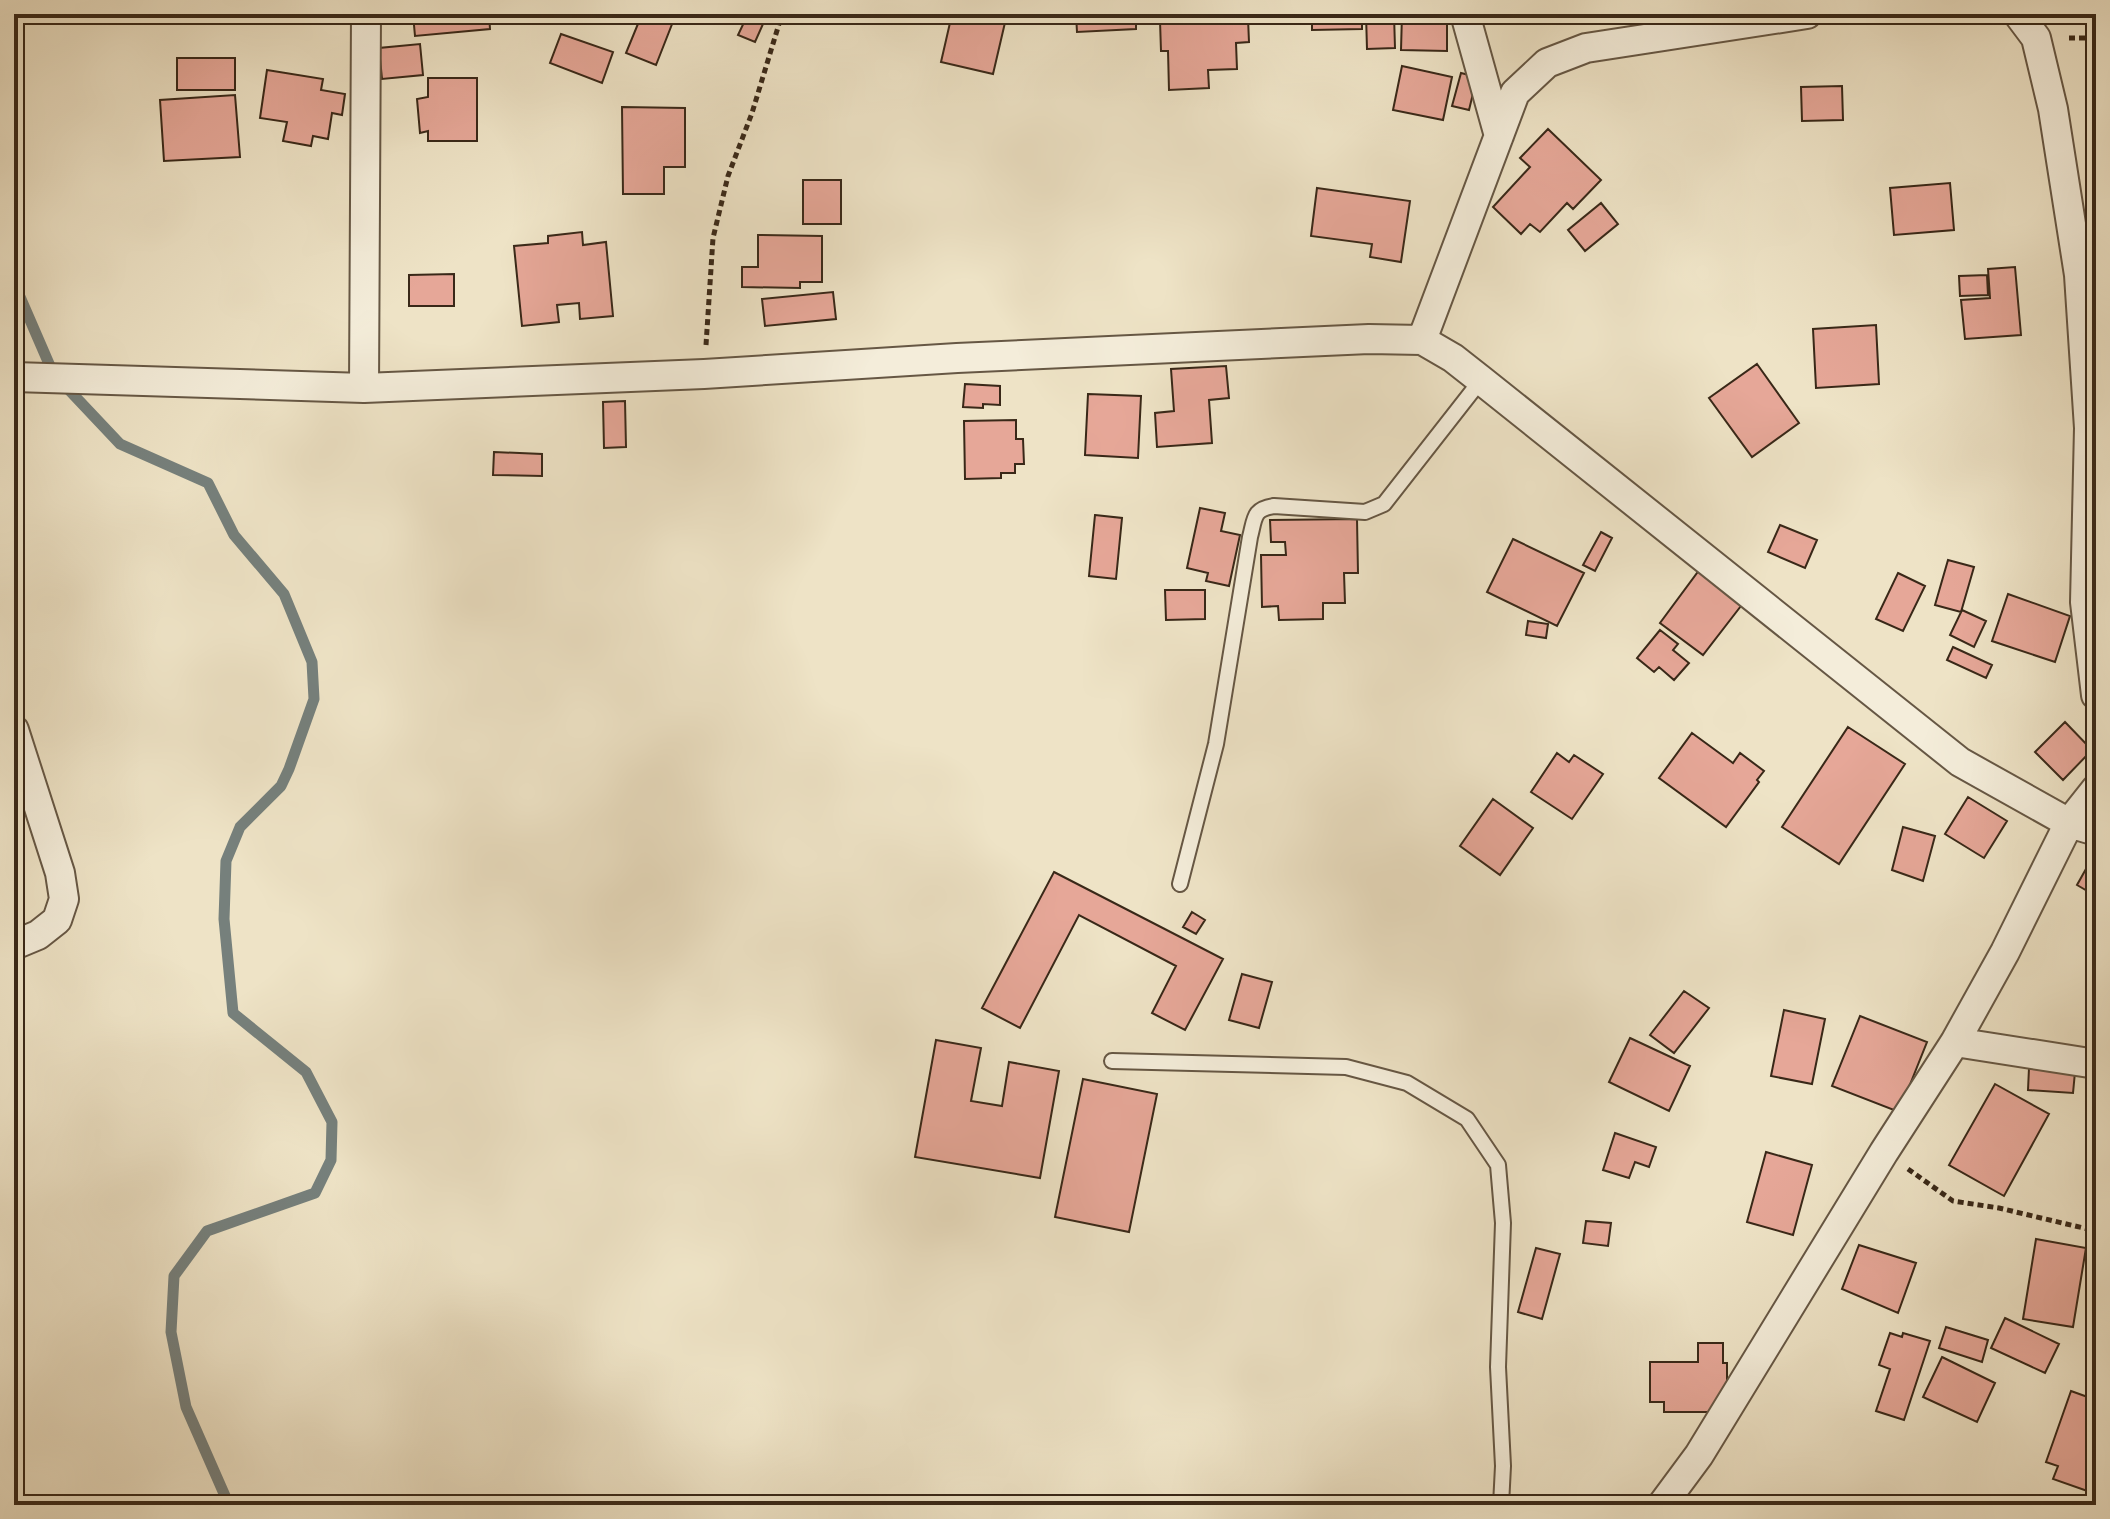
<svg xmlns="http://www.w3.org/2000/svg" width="2110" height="1519" font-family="'IM FELL DW Pica',serif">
	<rect width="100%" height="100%" fill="#eee3c6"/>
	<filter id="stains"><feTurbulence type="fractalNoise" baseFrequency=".0025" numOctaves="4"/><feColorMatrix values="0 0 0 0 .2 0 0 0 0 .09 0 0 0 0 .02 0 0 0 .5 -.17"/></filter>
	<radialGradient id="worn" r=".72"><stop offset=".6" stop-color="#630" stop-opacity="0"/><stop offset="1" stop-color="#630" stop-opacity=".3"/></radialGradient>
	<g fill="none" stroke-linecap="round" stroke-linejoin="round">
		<path stroke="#76807c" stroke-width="11" d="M14,283l39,90 67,71 88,39 26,52 50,59 28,68 2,37 -25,70 -8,17 -41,41 -14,34 -2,58 9,94 73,59 26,50 -1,38 -16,33 -108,38 -33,45 -3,56 15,75 43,98"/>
	</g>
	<path fill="#e6a798" stroke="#392818" stroke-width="2" d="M49,14h36v7h-36z
		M413,14h76l1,15 -75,7z
		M642,14h34l-20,51 -30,-12z
		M748,14l19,1 -12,27 -17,-7z
		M952,14h55l-14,60 -52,-12z
		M1076,14h60v15l-59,3z
		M1195,14h65v4h-12l1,24 -13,1 1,26 -29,1 1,18 -40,2 -1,-39h-7l-1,-30 35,-2z
		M1312,14h50v15l-50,1z
		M1366,14h28l1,34 -28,1z
		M1402,14h45v37l-46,-1z
		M561,34l52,18 -11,31 -52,-20z
		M420,44l3,31 -41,4 -3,-31z
		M177,58h58v32h-58z
		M1402,66l50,11 -9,43 -50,-10z
		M267,70l56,9 -2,11 24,4 -3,21 -10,-2 -4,26 -15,-3 -2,10 -28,-5 4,-19 -27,-4z
		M1461,73l16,4 -8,33 -17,-4z
		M428,78h49v63h-49v-10l-8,2 -3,-34 11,-2z
		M1842,86l1,34 -41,1 -1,-34z
		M235,95l5,62 -76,4 -4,-61z
		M2091,103l5,1v29h-8z
		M622,107l63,1v59h-21v27h-41z
		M1548,129l53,51 -28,29 -6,-6 -27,29 -10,-8 -9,10 -28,-27 37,-40 -10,-9z
		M803,180h38v44h-38z
		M1950,183l4,47 -60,5 -4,-47z
		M1317,188l93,13 -9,61 -31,-5 2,-13 -61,-8z
		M1601,203l17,21 -33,27 -17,-21z
		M582,232l1,13 23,-3 7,74 -33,3 -1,-16 -22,2 2,17 -37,4 -8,-80 34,-3v-7z
		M758,235l64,1v46h-22v6l-58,-1v-20h16z
		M2015,267l6,68 -56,4 -4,-39 29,-2 -2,-29z
		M454,274v32h-45v-31z
		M1987,275l1,20 -28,1 -1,-20z
		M833,292l3,27 -71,7 -3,-27z
		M1876,325l3,59 -63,4 -3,-59z
		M1757,364l42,59 -47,34 -43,-59z
		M1226,366l3,32 -20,2 3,43 -55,4 -2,-34 19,-2 -3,-42z
		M965,384l35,2v19l-17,-1v4l-20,-1z
		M1088,394l53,2 -3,62 -53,-3z
		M625,401l1,46 -22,1 -1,-46z
		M1016,420v19h7l1,25h-9v9h-14v5l-36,1 -1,-58z
		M494,452l48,2v22l-49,-1z
		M1200,508l25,5 -4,18 19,4 -11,51 -23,-5 2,-8 -21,-5z
		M1095,515l27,3 -6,61 -27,-3z
		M1357,519l1,54h-14l1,30h-22v16l-44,1 -1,-14 -16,1 -1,-52h25l-1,-13h-14l-1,-22z
		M1780,525l37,15 -12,28 -37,-16z
		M1601,532l11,6 -17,33 -12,-6z
		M1513,539l71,34 -27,53 -70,-34z
		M1948,560l26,7 -13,45 -26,-7z
		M1700,569l44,33 -41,53 -43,-32z
		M1898,573l27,13 -22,45 -27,-12z
		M1165,590h40v29l-39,1z
		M2008,594l62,22 -15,46 -63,-21z
		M1962,610l24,11 -12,26 -24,-12z
		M1528,621l20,3 -2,14 -20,-3z
		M1660,630l18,14 -5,6 16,13 -15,17 -15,-13 -5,5 -17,-14z
		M1953,647l39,18 -6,13 -39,-18z
		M2065,722l27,28 -29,30 -28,-28z
		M1848,727l57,37 -66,100 -57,-37z
		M1692,733l41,30 7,-10 24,18 -7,9 2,2 -33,45 -67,-49z
		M1557,753l12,9 5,-7 29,19 -31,45 -41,-27z
		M1968,797l39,24 -23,37 -39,-24z
		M1493,799l40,29 -33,47 -40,-29z
		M1903,827l32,9 -12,45 -31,-11z
		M2096,851v45l-19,-11z
		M1054,872l169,87 -38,71 -33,-17 24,-47 -97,-51 -59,113 -38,-20z
		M1192,912l13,8 -9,14 -13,-7z
		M1242,974l30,8 -13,46 -30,-8z
		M1684,991l25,17 -35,45 -24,-18z
		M1784,1010l41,9 -13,65 -41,-8z
		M1860,1016l67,26 -28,70 -67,-26z
		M1630,1038l60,28 -21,45 -60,-29z
		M936,1040l45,8 -10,53 31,5 7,-44 50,9 -19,107 -125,-21z
		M2029,1068l46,4 -2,21 -45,-3z
		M1083,1079l74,15 -28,138 -74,-15z
		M1995,1084l54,30 -45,82 -55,-31z
		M1615,1133l41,14 -7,20 -14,-5 -6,16 -26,-8z
		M1766,1152l46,13 -19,70 -46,-13z
		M1586,1221l25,2 -3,23 -25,-3z
		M2036,1239l50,9 -13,79 -50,-8z
		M1859,1245l57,18 -18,50 -56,-24z
		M1536,1248l24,6 -18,65 -24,-7z
		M2005,1318l54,26 -14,29 -54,-25z
		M1946,1327l42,13 -6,22 -43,-14z
		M1890,1333l12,4 1,-4 27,8 -26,79 -28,-9 14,-42 -11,-4z
		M1698,1343h25v20h4v49h-63v-10h-14v-40h48z
		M1942,1357l53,26 -18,39 -54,-25z
		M2071,1391l25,9v94l-43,-15 5,-13 -12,-4z"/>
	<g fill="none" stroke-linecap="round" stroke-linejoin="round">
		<defs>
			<path id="lane" d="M1180,884l36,-140 34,-207c5,-19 3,-28 24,-31l91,6 19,-8 97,-124
				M1112,1061l234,6 61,16 60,36 31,46 5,58 -5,144 5,99 -2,39"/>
			<path id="street" d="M1465,14l34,122
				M2018,14l18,24 17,71 26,166 10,153 -4,174 11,93
				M1422,340l93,-247 32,-30 39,-15 221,-34
				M14,377l350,11 340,-14 253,-16 412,-19 53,1 31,18 28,22 479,382 109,61 27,8
				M364,388l2,-374
				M14,730l46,143 4,26 -7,21 -19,15 -24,10
				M1955,1042l141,22
				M1662,1505l37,-50 185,-303 71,-110 50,-90 64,-129 27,-34"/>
		</defs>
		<use href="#lane" stroke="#665744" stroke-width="18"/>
		<use href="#street" stroke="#665744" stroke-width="32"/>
		<path stroke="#392818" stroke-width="5" stroke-dasharray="6 4" stroke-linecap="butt" d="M2069,38h27
			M706,345l7,-107 15,-62 24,-63 30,-99
			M1908,1169l45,32 46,7 97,23"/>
		<use href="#lane" stroke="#f4edda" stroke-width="14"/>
		<use href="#street" stroke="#f4edda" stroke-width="28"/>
	</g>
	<rect width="2110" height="1519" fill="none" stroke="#eee3c6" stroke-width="48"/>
	<rect x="16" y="16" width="2078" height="1487" fill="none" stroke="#392818" stroke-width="4"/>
	<rect x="24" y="24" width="2062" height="1471" fill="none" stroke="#392818" stroke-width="2"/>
	<rect width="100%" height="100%" filter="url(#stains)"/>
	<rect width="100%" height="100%" fill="url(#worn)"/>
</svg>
